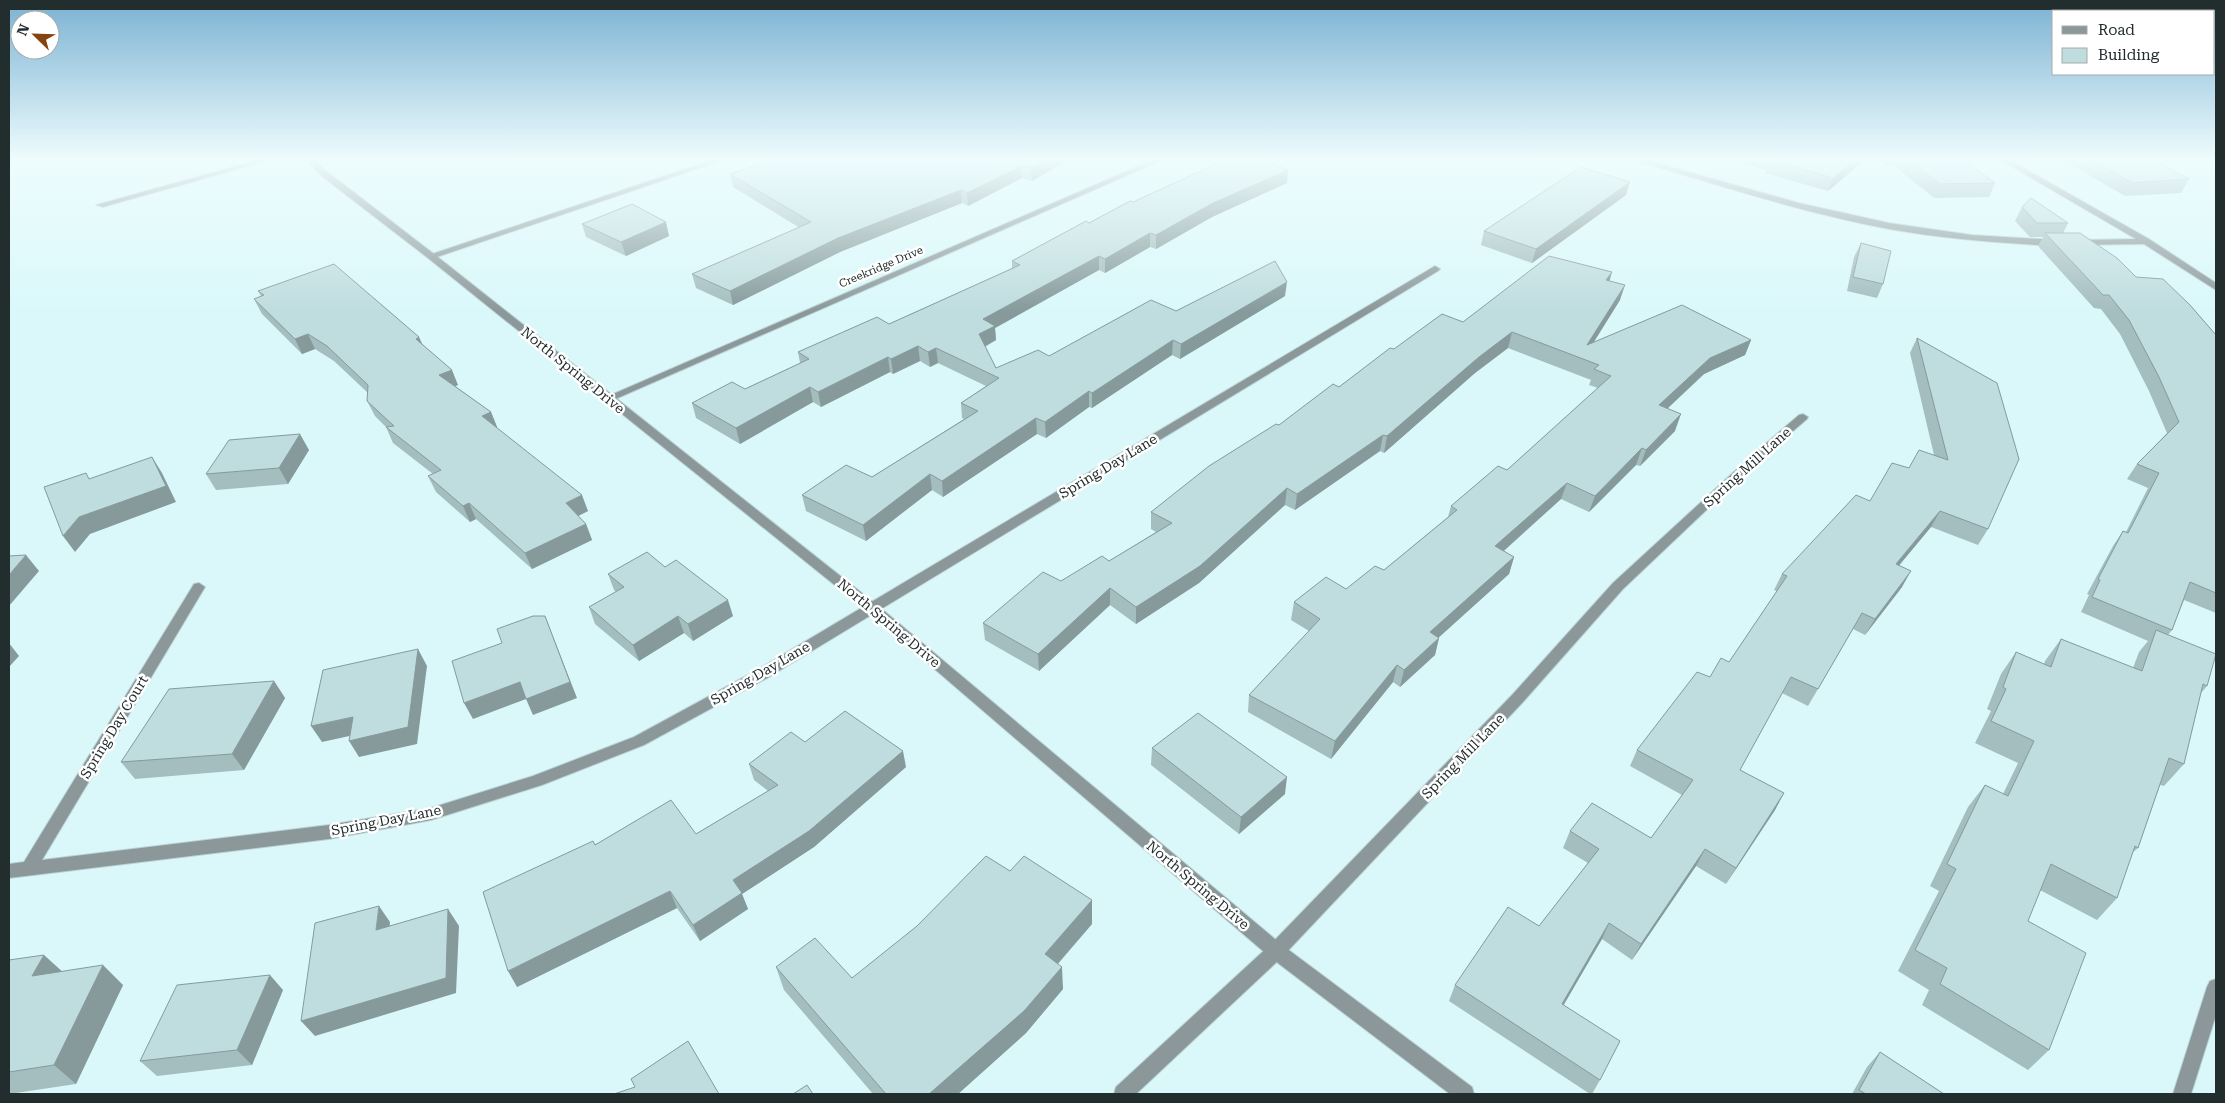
<svg xmlns="http://www.w3.org/2000/svg" width="2225" height="1103" font-family="'Roboto Serif',serif">
	<rect width="100%" height="100%" fill="#daf8fa"/>
	<g fill="none" stroke-linecap="round" stroke-linejoin="round">
		<defs>
			<path id="minor" d="M265,158h12l-174,49 -7,-2z
				M718,158h11l-295,100 -8,-2z
				M1157,158h10l-554,242h-8l-1,-2z
				M1639,158l160,45 90,20 83,12 84,5 4,3 -4,3c-56,-3 -112,-7 -167,-17 -85,-16 -167,-43 -250,-67z
				M1997,158h9l143,81 67,44v7l-72,-46 -69,1 -1,-2 4,-3 58,-1z
				M1435,266l5,3 -2,2 -669,406 -125,68 -102,40 -111,35 -102,19 -320,39v-14l15,-2 170,-278 5,-1 6,4 -163,273 287,-35 102,-17 102,-32 101,-39 125,-68z
				M1803,414l5,3 -1,2 -51,44 -133,126 -100,113 -241,255 -146,137h-22l2,-7 154,-142 243,-251 100,-111 135,-124 51,-44z
				M2216,979v36l-25,79h-18l34,-107 3,-6z"/>
			<path id="tertiary" d="M305,158h8l12,12 109,84 443,351 405,340 190,142 2,7h-24l-180,-137 -403,-346 -439,-353 -109,-84z"/>
		</defs>
		<use href="#minor" stroke="#b9d3d5" stroke-width="2"/>
		<use href="#tertiary" stroke="#b9d3d5" stroke-width="2"/>
		<use href="#minor" fill="#8b9798" fill-rule="evenodd"/>
		<use href="#tertiary" fill="#8b9798" fill-rule="evenodd"/>
	</g>
	<path fill="#a4bdbf" d="M1072,158l-40,23 -10,-3 -54,28 -6,-3 -122,49 -107,53 -37,-17 -4,-14 108,-46 -67,-41 -3,-13z
		M1724,158h139l-3,6 -32,27 -63,-18 1,-3z
		M1876,158h84l35,25 -6,14 -55,1 -41,-33 -7,1z
		M2059,158h90l40,21 -8,14 -56,3z
		M1287,183l-75,34 -56,32 -6,-2 -45,26 -6,-3 -104,58 1,12 -11,7 11,21 53,-12 127,-45 109,-15 -105,63 -8,-4 -80,53 -3,-1 -43,31 -9,-4 -94,63 -11,-7 -66,51 -60,-30 -4,-16 70,-18 92,-58 -2,-1 -1,-15 25,-17 -48,-23 -8,4 -10,-6 -27,13 -3,-2 -69,35 -8,-5 -73,42 -44,-26 -4,-15 53,-14 55,-26 -2,-11 91,-28 123,-56v-7l77,-38 44,-21z
		M1626,195l-94,68 -51,-18 3,-14z
		M2022,207l46,16 -5,10 73,44 80,58v278l-32,-13 -12,30 -4,5 39,51 -6,7 -17,71 -20,22 -4,-1 -22,63 -6,5 -15,45 -20,22 -57,-30 -12,31 21,129 -21,20 -106,-65 7,-15 -31,-19 41,-80 -9,-5 38,-79 17,-22 18,9 15,-31 -43,-20 16,-32 -4,-2 14,-35 15,-22 28,12 1,-3 16,-22 72,29 6,-16 9,-11 -67,-29 8,-17 -2,-1 26,-48 10,-15 3,1 22,-44 -21,-9 10,-15 30,-31 -18,-42 -29,-57 -19,-25 -7,-1 -56,-62 5,-9h-13l-15,-16z
		M582,224l87,12 -43,20 -40,-19z
		M1861,243l22,41 -6,14 -30,-7 7,-34z
		M1609,281l11,19 -26,42 157,-2 -6,15 -41,19 -37,35 8,22 -35,35 -4,-1 -47,47 -28,-13 -57,52 10,6 -5,17 -70,63 -4,18 -35,32 -7,-5 -62,77 -83,-47 1,-17 60,-64 -18,-11 3,-18 52,-13 38,-19 64,-53 3,-11 56,-36 91,-82 -9,-3 2,-5 -83,-32 -33,25 -91,80 -4,-2 -85,59 -10,-5 -86,78 -63,41 -26,-19 -71,66 -54,-31 -2,-17 78,-42 48,-20 47,-29 -5,-3v-17l128,-87 60,-38 55,-38 69,-27z
		M258,291l164,53 36,41 -3,1 36,26 6,15v1l91,83 -10,5 8,8 6,16 -60,29 -56,-50 -6,3 -34,-30 -8,-16 5,-2 -40,-31 -7,-16 -11,-11 -8,-15 1,-8 -34,-32 -19,-12 -13,5 -40,-40 -8,-15 7,-3z
		M1917,338l71,191 -10,16 -47,-18 -32,38 3,22 -37,48 -12,-6 -45,77 -26,-13 -42,77 44,23 -9,17 -49,74 -30,-18 -64,94 -30,-21 -39,66 37,75 -8,14h-2l-141,-93 6,-16 84,-59 49,-63 -25,-15 7,-17 81,7 31,-43 -52,-29 7,-16 73,-73 19,-15 48,-71 -3,-1 8,-16 88,-73 39,-33 25,-13 -24,-102z
		M309,450l-21,34 -72,6 -10,-16z
		M665,567l68,49 -40,25 -9,-8 -45,28 -44,-37 -6,-17 27,-15 -2,-2 -6,-16z
		M274,681l11,17 -41,72 -109,9 -14,-17z
		M805,742l101,25 -92,80 -72,47 6,15 -48,32 -23,-33 -160,79 78,-143 101,-10 72,-43 -14,-11 -5,-16z
		M1152,748l133,46 -46,40 -88,-69z
		M1010,871l82,53 -34,40 5,25 -37,44 -68,61h-85l-89,-104 -8,-23 76,11z
		M9,960l114,25 -47,99 -67,10z
		M283,990l-31,75 -95,11 -17,-15z
		M1880,1052l64,42h-92l15,-27z"/>
	<path fill="#869a9b" d="M1050,158h22l-40,23 -1,-13z
		M1857,158h6l-3,6 -32,27 5,-13z
		M1022,166v12l-54,28 -1,-13z
		M1288,170l-1,13 -75,34 -56,32v-14l57,-32z
		M1630,182l-4,13 -94,68 4,-14z
		M961,190l1,13 -122,49 -107,53 -3,-14 108,-53z
		M666,222l3,14 -43,20 -5,-14z
		M1150,233v14l-45,26v-14z
		M1099,256v14l-104,58 1,12 -16,9 -1,-15 4,-15z
		M1612,272l-4,15 -2,-7z
		M1287,282l-2,14 -105,63 1,-15z
		M1625,285l-5,15 -37,59 4,-14z
		M1512,332l-4,16 -33,25 -91,80 3,-17 92,-79z
		M308,334l7,15 -13,5 -7,-15z
		M419,337l7,15 -10,-13z
		M1173,340l-1,15 -80,53v-15z
		M1751,340l-6,15 -41,19 -51,48 6,-17 51,-47z
		M918,346l2,15 -27,13 -2,-15z
		M936,348l2,15 -8,4 -2,-15z
		M888,357l2,15 -69,35 -3,-15z
		M452,370l6,15 -13,5 -6,-15z
		M810,387l3,15 -73,42 -4,-16z
		M1089,391v16l-43,31 -1,-16z
		M491,412l6,15 -9,5 -6,-16z
		M1681,414l-6,17 -35,35 6,-16z
		M1036,418l1,16 -94,63 -1,-16z
		M300,434l9,16 -21,34 -9,-16z
		M1383,435l-3,16 -85,59 2,-16z
		M1642,448l-6,17 -47,47 6,-16z
		M152,457l10,16 14,29 -86,32 -15,18 -12,-16 16,-19z
		M930,474l2,16 -66,51 -3,-16z
		M1567,483l-6,16 -71,64 5,-17z
		M1287,488l-2,17 -86,78 -63,41v-17z
		M582,495l6,16 -16,8 -6,-16z
		M469,503l7,16 -6,3 -7,-16z
		M1940,511l-9,16 -44,53 9,-16z
		M586,524l6,16 -60,29 -7,-16z
		M26,555l13,16 -30,35v-31z
		M1514,557l-5,17 -83,75 4,-17z
		M1911,571l-9,16 -37,48 10,-16z
		M1110,588v17l-71,66 -1,-17z
		M728,600l5,16 -40,25 -5,-17z
		M545,616l32,82 -44,17 -7,-16 -53,20 -9,-16z
		M678,616l6,17 -45,28 -6,-16z
		M1439,638l-4,17 -35,32 4,-17z
		M9,643l10,13 -10,11z
		M418,649l9,17 -10,78 -58,13 -10,-16z
		M1397,665l-4,17 -62,77 4,-18z
		M274,681l11,17 -41,72 -12,-16z
		M353,717l10,16 -41,9 -11,-16z
		M903,751l3,16 -92,80 -72,47 6,15 -48,32 -7,-16 40,-45z
		M1287,777l-2,17 -46,40 2,-17z
		M1784,793l-9,17 -49,74 10,-16z
		M1705,849l-9,17 -64,94 9,-16z
		M670,891l7,17 -160,79 -9,-16z
		M1092,900v24l-46,53 -1,-23z
		M379,906l11,16 -2,24 -12,-16z
		M448,909l11,17 -3,67 -141,43 -14,-15z
		M1609,923l-7,16 -47,81 7,-16z
		M44,955l21,19 -33,2z
		M103,965l20,20 -47,99 -22,-19z
		M1062,967l1,22 -37,44 -68,61h-29z
		M270,975l13,15 -31,75 -15,-15z"/>
	<path fill="#bfdcde" stroke="#869a9b" d="M779,158h271l-19,10 -9,-2 -55,27 -6,-3 -123,48 -108,53 -38,-17 119,-52 -81,-48z
		M1229,158h27l32,12 -75,33 -57,32 -6,-2 -45,26 -6,-3 -116,63 12,7 -16,8 17,34 42,-18 11,6 102,-56 25,11 99,-50 12,21 -106,62 -8,-4 -81,53 -3,-2 -44,31 -9,-4 -94,63 -12,-7 -67,51 -61,-30 44,-30 26,12 106,-66 -17,-8 38,-25 -63,-30 -8,4 -10,-6 -27,13 -3,-2 -70,35 -8,-5 -74,41 -44,-25 40,-21 13,7 64,-30 -11,-7 79,-35 12,7 131,-59 -8,-4 74,-40 3,2 41,-22 3,1z
		M1772,158h85l-24,20 -63,-18z
		M1906,158h54l35,25 -55,1z
		M2089,158h60l40,21 -57,4z
		M1581,167l49,15 -94,67 -52,-18z
		M2031,198l37,25h-31l-15,-16z
		M632,204l34,18 -45,20 -39,-18z
		M2045,233h35l37,25 19,19 27,2 27,26 26,30v258l-26,-11 -18,48 -80,-33 8,-17 -2,-1 25,-48 5,2 31,-60 -22,-9 42,-42 -20,-45 -30,-57 -20,-25h-6z
		M1861,243l30,8 -8,33 -30,-7z
		M1549,256l63,16 -6,8 19,5 -38,60 95,-40 69,35 -41,18 -51,47 22,9 -35,36 -4,-2 -47,48 -28,-13 -72,63 19,11 -84,75 9,6 -35,32 -7,-5 -62,76 -86,-46 71,-76 -26,-17 32,-25 20,12 29,-23 9,4 73,-60 -6,-4 47,-40 9,4 104,-94 -17,-7 5,-4 -87,-33 -33,25 -92,79 -4,-1 -86,59 -10,-6 -87,78 -64,41 -26,-19 -72,66 -55,-31 60,-51 18,9 41,-25 7,5 63,-38 -21,-11 58,-46 67,-42 3,1 54,-41 6,3 51,-39 4,1 48,-35 21,8z
		M334,264l85,73 -3,2 36,31 -13,5 52,37 -9,4 100,79 -16,8 20,21 -61,29 -56,-50 -6,3 -35,-30 13,-6 -55,-43 8,-1 -27,-25 1,-16 -41,-39 -19,-12 -13,5 -41,-40 10,-4 -6,-4z
		M1917,338l80,45 22,76 -31,70 -48,-18 -44,53 15,7 -36,48 -13,-6 -44,76 -27,-12 -51,93 44,23 -48,75 -31,-19 -64,95 -32,-21 -47,81 58,37 -20,39 -145,-95 53,-78 31,19 60,-77 -29,-18 22,-28 59,35 42,-58 -56,-30 60,-78 13,5 11,-19 8,4 58,-86 -5,-2 74,-79 14,6 22,-38 17,5 10,-18 29,10z
		M300,434l-21,34 -73,6 23,-34z
		M152,457l14,29 -87,31 -16,19 -19,-49 42,-14 3,6z
		M647,552l18,15 11,-7 52,40 -40,24 -10,-8 -45,29 -44,-38 35,-20 -16,-13z
		M26,555l-17,20v-19z
		M533,616h12l25,66 -44,17 -6,-17 -56,21 -12,-42 50,-18 -5,-14z
		M2156,630l60,24 -9,32 -4,-2 -19,80 -15,-6 -31,90 -3,-2 -18,52 -66,-34 -23,57 58,32 -37,97 -109,-66 7,-16 -32,-18 41,-81 -9,-5 38,-79 23,11 26,-55 -43,-20 15,-32 -3,-2 13,-35 35,15 10,-28 81,32z
		M418,649l-10,78 -59,14 4,-24 -42,9 12,-56z
		M274,681l-42,73 -111,8 48,-73z
		M845,711l58,40 -94,80 -76,49 9,13 -49,32 -23,-34 -162,80 -25,-79 110,-51 2,4 76,-45 25,34 82,-49 -29,-21 42,-32 14,10z
		M1198,713l89,64 -46,40 -89,-69z
		M986,856l24,15 14,-15 68,44 -47,54 17,13 -38,44 -95,83h-43l-110,-127 39,-29 37,40 65,-52z
		M379,906l-3,24 72,-21 -2,69 -145,43 14,-98z
		M44,955l-12,21 71,-11 -49,100 -45,7v-112z
		M270,975l-33,75 -97,11 37,-76z
		M688,1041l31,53h-105l21,-7 -4,-8z
		M1880,1052l64,42h-78l-7,-4z
		M807,1085l6,9h-20z"/>
	<linearGradient id="sky" x2="0" y2="1"><stop stop-color="#7bb2d3"/><stop offset="0.51" stop-color="#eefcfd"/><stop offset="1" stop-color="#eefcfd" stop-opacity="0"/></linearGradient>
	<rect width="2225" height="312" fill="url(#sky)"/>
	<g text-anchor="middle" dominant-baseline="central" stroke-width="5" stroke-linejoin="round" paint-order="stroke">
		<g font-size="11" fill="#222d2e" stroke="#fff">
			<text transform="translate(881 267) rotate(-23)">Creekridge Drive</text>
		</g>
		<g font-size="14" fill="#222d2e" stroke="#fff">
			<text transform="translate(573 370) rotate(39)">North Spring Drive</text>
			<text transform="translate(1108 466) rotate(-31)">Spring Day Lane</text>
			<text transform="translate(1747 467) rotate(-42)">Spring Mill Lane</text>
			<text transform="translate(889 623) rotate(40)">North Spring Drive</text>
			<text transform="translate(760 673) rotate(-30)">Spring Day Lane</text>
			<text transform="translate(114 727) rotate(-59)">Spring Day Court</text>
			<text transform="translate(1463 756) rotate(-46)">Spring Mill Lane</text>
			<text transform="translate(386 820) rotate(-11)">Spring Day Lane</text>
			<text transform="translate(1198 885) rotate(40)">North Spring Drive</text>
		</g>
	</g>
	<rect width="2225" height="1103" fill="none" stroke="#222d2e" stroke-width="20"/>
	<rect x="2052" y="10" width="162" height="65" fill="#ffffff" stroke="#a7abab"/>
	<rect x="2062" y="26" width="25" height="8" fill="#8b9798" stroke="#a7abab"/>
	<text x="2098" y="35" font-size="15" fill="#222d2e">Road</text>
	<rect x="2062" y="48" width="25" height="15" fill="#bfdcde" stroke="#a7abab"/>
	<text x="2098" y="60" font-size="15" fill="#222d2e">Building</text>
	<g transform="translate(35 35) rotate(293)"><circle r="24" fill="#ffffff" stroke="#a7abab"/>
	<path d="M0-4L9 19L0 12L-9 19Z" fill="#854312"/>
	<text y="-8" font-size="14" font-weight="bold" text-anchor="middle" fill="#222d2e">N</text>
	</g>
</svg>
